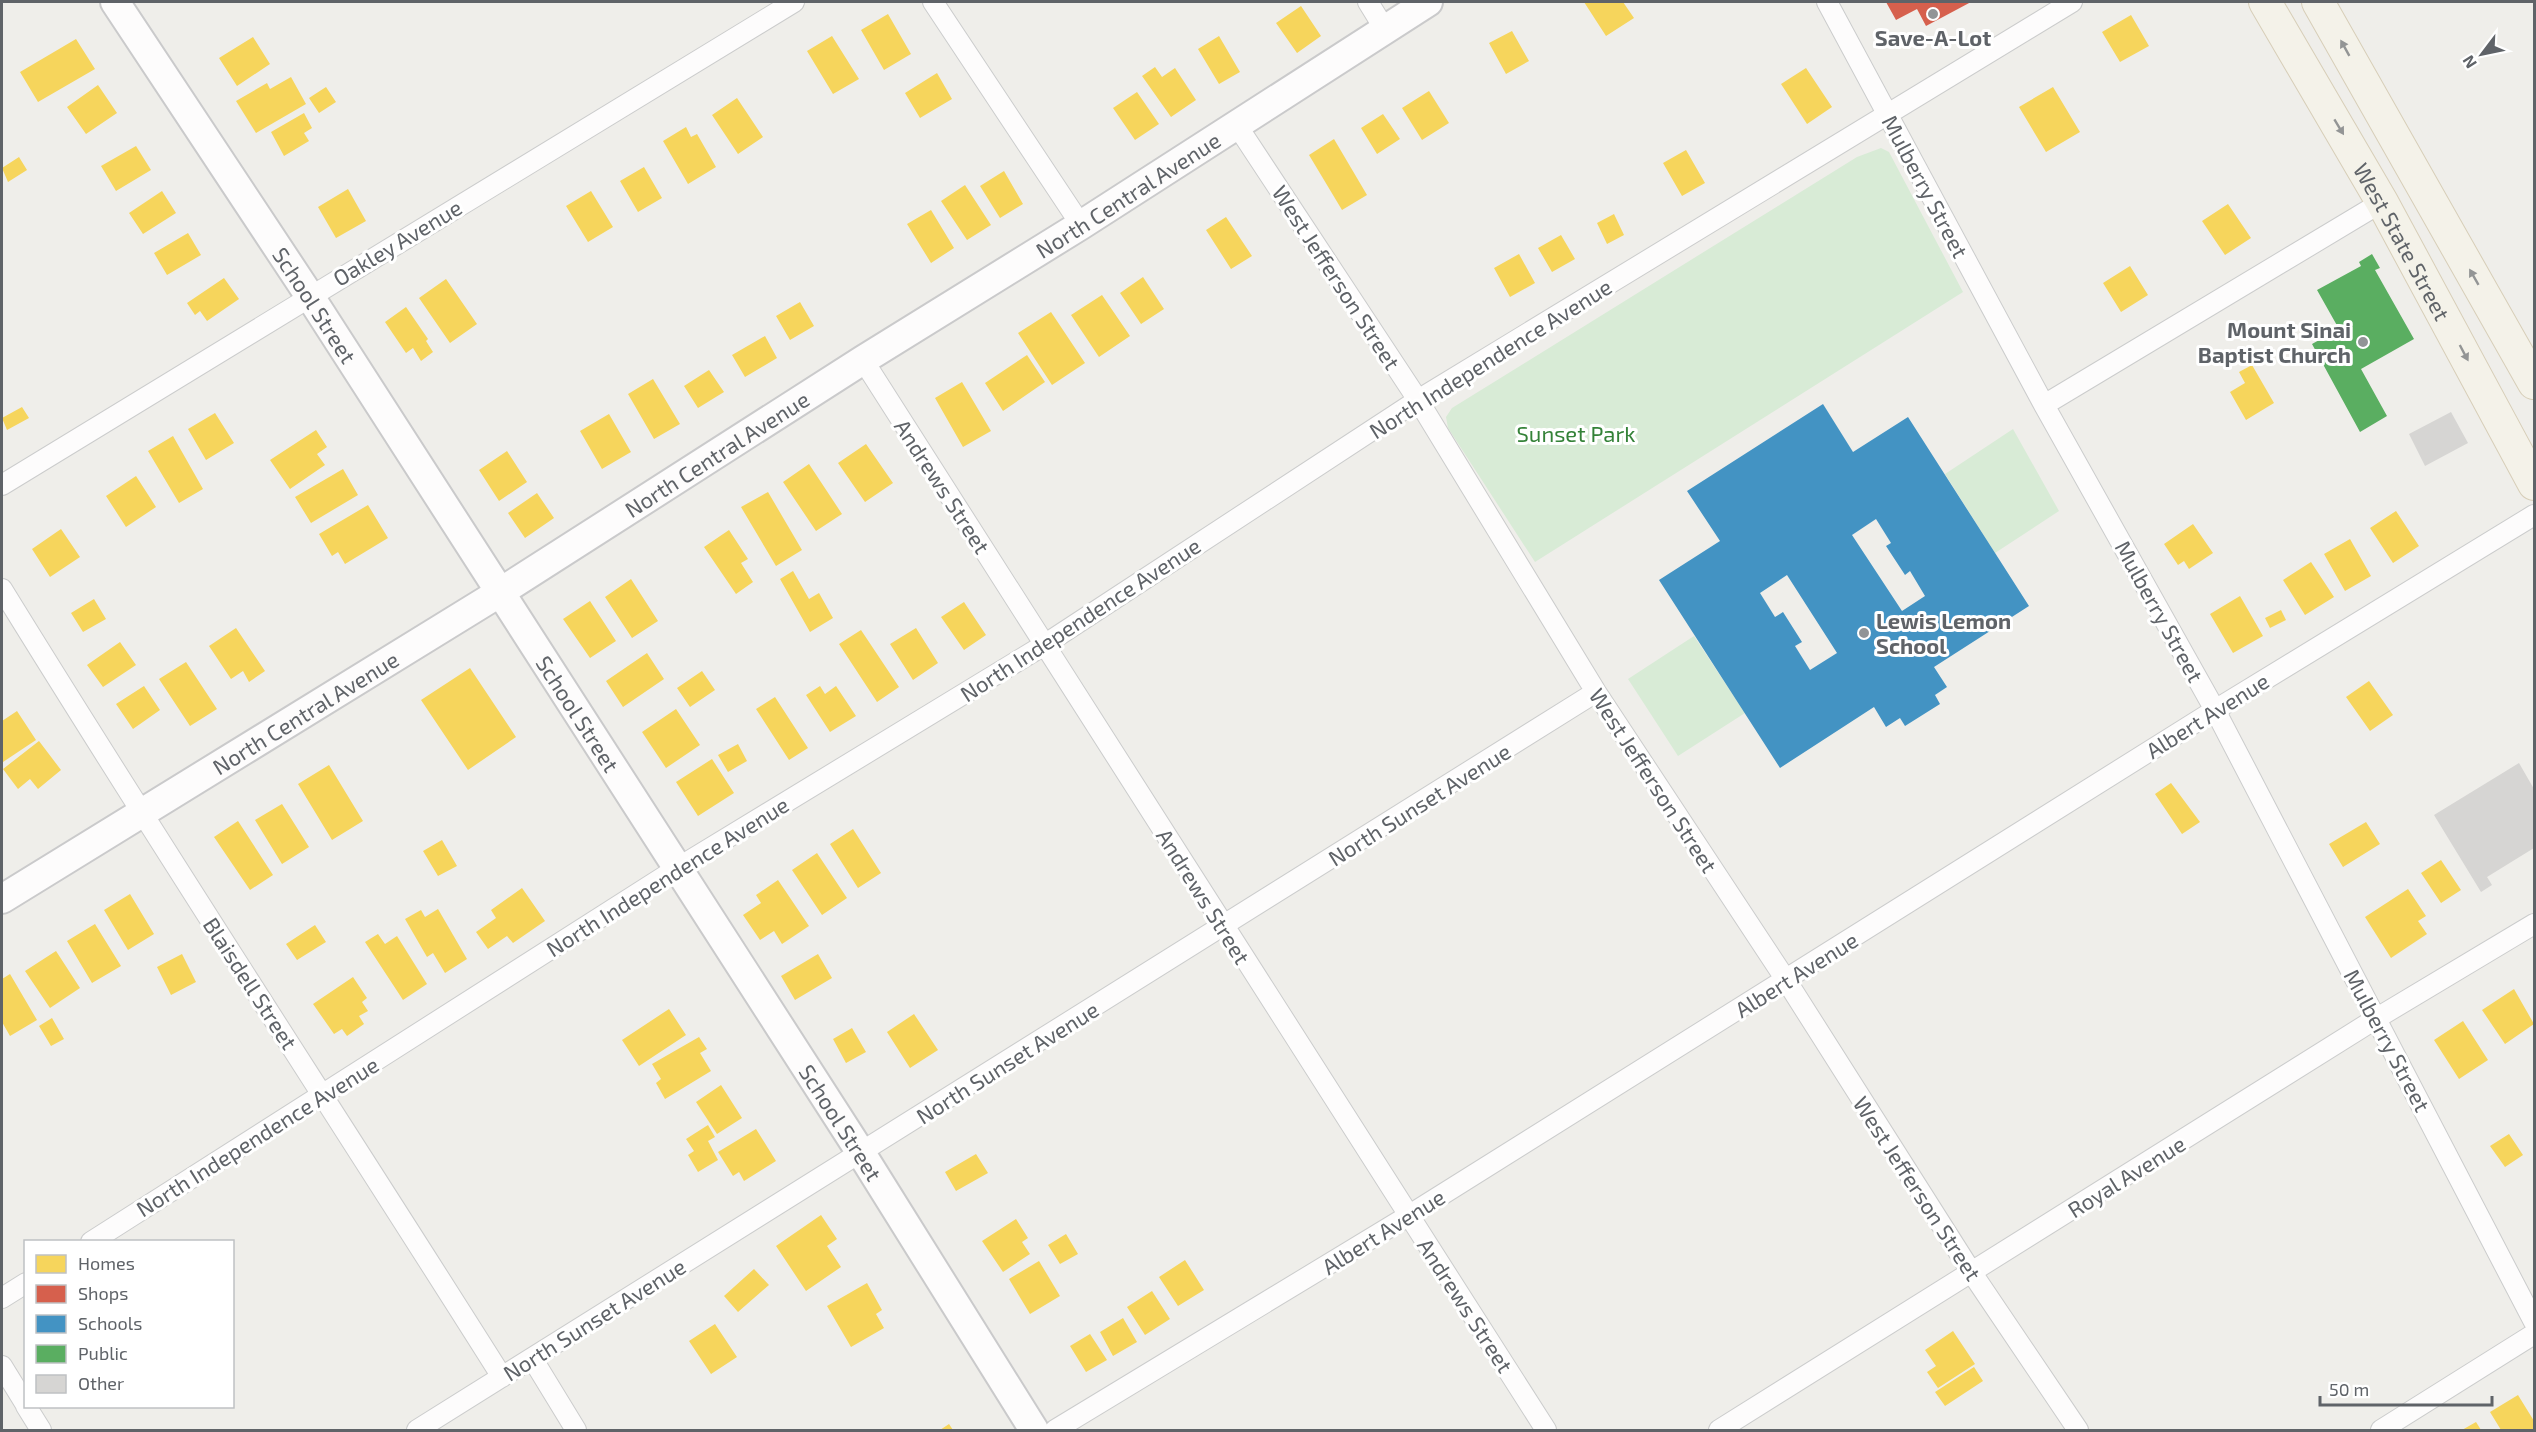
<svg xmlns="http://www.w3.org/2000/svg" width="2536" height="1432" font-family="'Exo 2',sans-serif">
	<rect width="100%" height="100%" fill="#efeeea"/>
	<path fill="#d8ebd6" d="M1881,148l8,4 74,140 -428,270 -87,-134 -2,-11 6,-9 405,-251z
		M2013,429l46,82 -64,42 -50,-79z
		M1694,636l51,77 -67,43 -50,-77z"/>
	<path fill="#f6d55c" d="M1584,2h39l11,16 -28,18z
		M1301,6l20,30 -24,17 -21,-30z
		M888,14l23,40 -27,16 -23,-40z
		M2131,15l18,31 -29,16 -18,-30z
		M1512,31l17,30 -23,13 -17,-31z
		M832,36l27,43 -26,15 -26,-43z
		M1219,36l21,36 -21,12 -21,-35z
		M253,37l17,27 -33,22 -18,-28z
		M76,39l19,30 -57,33 -18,-30z
		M1155,67l7,10 13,-9 21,32 -25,17 -29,-41z
		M1806,68l26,39 -25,17 -26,-40z
		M937,73l15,26 -32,19 -15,-25z
		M291,77l15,27 -50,29 -20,-32 31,-18 3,6z
		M98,85l19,28 -31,21 -19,-27z
		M326,87l10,15 -17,11 -10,-15z
		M2053,87l27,45 -34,20 -27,-45z
		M1429,91l20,32 -27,17 -20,-32z
		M1137,92l22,32 -24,16 -22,-32z
		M737,98l26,39 -25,17 -26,-39z
		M304,113l8,15 -8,5 5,8 -25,15 -13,-24z
		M1383,114l17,25 -23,15 -16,-26z
		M686,127l5,10 6,-3 19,33 -28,17 -25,-43z
		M1334,139l33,56 -25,15 -33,-55z
		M136,146l15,24 -35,21 -15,-25z
		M1686,150l19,33 -23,13 -19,-33z
		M19,157l8,13 -19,12 -6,-14z
		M644,167l18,31 -24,14 -18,-31z
		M1004,171l19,33 -23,14 -20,-32z
		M965,185l26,40 -24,15 -26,-39z
		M348,189l18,32 -30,17 -18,-31z
		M162,191l14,22 -33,21 -14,-21z
		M591,191l22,36 -25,15 -22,-36z
		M2228,204l23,34 -26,17 -23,-34z
		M931,210l23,38 -23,15 -24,-39z
		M1614,214l10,21 -17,9 -10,-21z
		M1226,217l26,39 -21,13 -25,-39z
		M188,233l13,22 -34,20 -13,-22z
		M1561,235l14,24 -23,13 -14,-24z
		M1519,254l16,29 -25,14 -16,-29z
		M2130,266l18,29 -27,17 -18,-29z
		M1143,277l21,32 -23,15 -21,-31z
		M224,278l15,21 -32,22 -7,-10 -5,4 -8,-12z
		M446,279l31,45 -27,19 -31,-45z
		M1102,295l28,41 -31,21 -28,-42z
		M800,302l14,24 -24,14 -14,-24z
		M406,307l22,32 -2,2 7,11 -12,9 -8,-13 -7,5 -21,-31z
		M1051,312l34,51 -33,22 -34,-52z
		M765,336l12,22 -32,19 -13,-22z
		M1027,355l18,27 -42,29 -18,-28z
		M2252,365l22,38 -28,17 -16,-28 15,-9 -6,-11z
		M709,370l15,22 -26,16 -14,-22z
		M653,379l27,45 -26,15 -26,-45z
		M962,382l29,49 -28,16 -28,-49z
		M22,407l7,11 -22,12 -5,-12z
		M215,413l19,30 -28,17 -18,-31z
		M609,414l22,38 -29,17 -22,-38z
		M316,430l11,17 -10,7 8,11 -35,24 -20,-29z
		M173,436l30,53 -24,14 -31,-52z
		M866,444l27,39 -28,19 -27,-39z
		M507,451l20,31 -28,19 -20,-31z
		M809,464l33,50 -26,17 -33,-49z
		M343,469l15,26 -47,28 -16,-26z
		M136,476l20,31 -30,20 -20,-31z
		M768,492l34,58 -26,16 -35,-59z
		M537,493l17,25 -29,20 -17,-25z
		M368,505l20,33 -43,26 -7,-12 -6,4 -13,-22z
		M2396,511l23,35 -26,17 -23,-35z
		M2193,524l20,29 -24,16 -5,-8 -6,4 -14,-21z
		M61,529l19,28 -30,20 -18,-28z
		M729,530l19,29 -7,4 12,19 -17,12 -32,-47z
		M2350,539l21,37 -26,15 -21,-37z
		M2311,562l23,35 -29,18 -22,-35z
		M793,571l16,28 10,-6 14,25 -23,14 -30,-53z
		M631,579l27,42 -26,17 -27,-41z
		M2240,596l23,40 -30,17 -23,-39z
		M94,599l12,20 -23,13 -12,-19z
		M590,601l26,40 -26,17 -27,-39z
		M964,602l22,33 -22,15 -23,-33z
		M2281,610l5,10 -16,8 -5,-10z
		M236,628l29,43 -16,11 -6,-11 -12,8 -22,-33z
		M916,628l22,35 -25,17 -23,-36z
		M861,630l38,57 -22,15 -38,-58z
		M120,642l16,23 -33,22 -16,-22z
		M647,653l17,26 -41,28 -17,-26z
		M186,662l31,47 -27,17 -31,-47z
		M470,668l46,69 -48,33 -47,-70z
		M702,671l13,19 -25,17 -13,-19z
		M2369,681l24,34 -23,16 -24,-34z
		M144,686l16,24 -27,19 -17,-25z
		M820,686l5,8 11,-8 20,30 -26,16 -24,-37z
		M775,697l33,51 -19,12 -33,-51z
		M676,709l24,36 -34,23 -24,-36z
		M17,711l19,29 -33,22 -1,-41z
		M39,741l22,29 -23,19 -8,-10 -12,10 -15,-20z
		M738,744l9,17 -19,11 -10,-17z
		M712,759l22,34 -36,23 -22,-34z
		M329,765l34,56 -31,19 -34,-56z
		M2171,783l29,39 -18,12 -27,-40z
		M282,804l27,43 -27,17 -27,-44z
		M238,821l35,54 -23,15 -36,-53z
		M2366,822l14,22 -37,23 -14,-23z
		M853,829l28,44 -23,15 -28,-44z
		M442,840l15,26 -19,10 -15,-25z
		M817,853l30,45 -25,17 -30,-45z
		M2441,860l20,30 -20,13 -20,-30z
		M778,880l31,46 -27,18 -8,-13 -14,9 -17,-25 18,-12 -5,-8z
		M522,888l23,33 -32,22 -6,-7 -19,13 -12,-17 20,-14 -5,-8z
		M2408,889l18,27 -8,5 9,13 -36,24 -26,-41z
		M130,894l24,40 -26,16 -24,-40z
		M438,909l29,50 -22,14 -12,-20 -6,4 -22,-38 16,-9 4,7z
		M95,924l26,42 -29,17 -25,-42z
		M315,925l11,17 -29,18 -11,-16z
		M378,934l7,10 12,-8 30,48 -24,16 -38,-58z
		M56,951l24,37 -30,20 -25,-37z
		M182,954l14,28 -25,13 -14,-28z
		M818,954l14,24 -37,22 -14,-24z
		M10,974l27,46 -27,16 -8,-14v-43z
		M353,977l14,21 -5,4 6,9 -9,5 5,8 -17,12 -5,-7 -8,5 -21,-30z
		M2514,989l20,35 -29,20 -23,-34z
		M669,1009l17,26 -47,31 -17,-26z
		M914,1014l24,36 -28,18 -23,-36z
		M52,1018l12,21 -13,7 -12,-20z
		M2463,1021l25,39 -29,19 -25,-39z
		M852,1028l14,24 -20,11 -13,-24z
		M699,1037l8,12 -7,4 11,18 -46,28 -9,-16 5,-4 -9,-15z
		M721,1085l21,33 -25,16 -21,-32z
		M708,1125l7,12 -7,4 10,19 -20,12 -10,-17 6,-4 -8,-12z
		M756,1129l20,32 -32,20 -5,-9 -6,4 -15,-24z
		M2509,1134l14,21 -18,12 -15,-21z
		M976,1154l12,19 -32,18 -11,-19z
		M821,1215l16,24 -10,7 14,21 -35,24 -30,-45z
		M1016,1219l12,19 -6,4 8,12 -27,18 -21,-31z
		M1066,1234l12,20 -18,10 -12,-19z
		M1185,1260l19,30 -26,16 -19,-29z
		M1039,1261l21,35 -30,18 -21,-35z
		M754,1269l15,16 -31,27 -14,-16z
		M867,1283l15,27 -6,4 8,14 -33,19 -24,-41z
		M1152,1291l18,28 -25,16 -18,-28z
		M1123,1318l14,24 -24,14 -13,-24z
		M715,1324l22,33 -26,17 -22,-33z
		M1953,1331l22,33 -37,24 -11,-16 9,-6 -11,-16z
		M1090,1334l17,26 -21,12 -16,-26z
		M1974,1367l9,14 -38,25 -10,-14z
		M2518,1395l16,26v9h-33l-11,-18z
		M2476,1422l5,8h-19z
		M949,1424l4,6h-13z"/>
	<path fill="#d6604d" d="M1886,2h85l-45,24 -9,-17 -21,11z"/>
	<path fill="#4393c3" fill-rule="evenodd" d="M1823,404l30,48 55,-35 121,189 -95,61 13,20 -12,8 5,9 -35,22 -5,-8 -14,9 -12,-20 -94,61 -121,-188 61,-39 -33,-50zM1876,519l15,24 -5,3 19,29 5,-4 15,25 -23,15 -50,-76zM1787,575l50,78 -27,17 -15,-24 7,-4 -19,-30 -8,5 -15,-24z"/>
	<path fill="#5aae61" d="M2372,254l8,14 -5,2 39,69 -53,30 26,47 -27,16 -48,-88 27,-15 -22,-39 44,-24 -2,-4z"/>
	<path fill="#d6d5d3" d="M2451,412l17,31 -43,23 -16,-32z
		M2519,763l15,26v59l-47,29 5,8 -11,7 -47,-77z"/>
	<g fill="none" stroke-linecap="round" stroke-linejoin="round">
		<defs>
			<path id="minor" d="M933,2l148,223
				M1368,2l16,26
				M1827,2l217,403 171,305 319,612
				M1236,124l182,276 178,292 190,288 186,293 106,157
				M863,360l683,1070
				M2044,405l338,-203
				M2,485l792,-483
				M2,589c163,265 334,525 500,788
				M91,1242l585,-373 368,-224 374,-245 654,-398
				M2,1298l24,-15
				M532,1358l44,72
				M2,1366l24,39
				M26,1406l15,24
				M417,1430l1179,-738
				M1055,1430l353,-214 807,-506 319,-195
				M1719,1430l658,-412 157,-94
				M2381,1430l153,-96"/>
			<g id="secondary">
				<path id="s1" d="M115,2l194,293 552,858 173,277"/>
				<path id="s2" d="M2,899l497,-306 364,-233 218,-135 347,-223"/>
			</g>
			<g id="primary">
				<path id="s3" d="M2265,2l117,200 152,282"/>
				<path d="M2318,2l216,381"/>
			</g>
		</defs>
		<use href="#minor" stroke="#cbcccc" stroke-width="22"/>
		<use href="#secondary" stroke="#cacacb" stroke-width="32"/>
		<use href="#primary" stroke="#d7ceb8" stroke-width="34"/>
		<use href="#minor" stroke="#fdfcfc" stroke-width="20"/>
		<use href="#secondary" stroke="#fdfcfc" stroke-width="28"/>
		<use href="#primary" stroke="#f4f2e9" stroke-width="32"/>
	</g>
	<defs><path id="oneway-solid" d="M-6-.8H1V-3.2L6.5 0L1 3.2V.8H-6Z" transform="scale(1.5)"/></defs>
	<g fill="#939595">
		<use href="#oneway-solid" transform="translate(2345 48) rotate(-119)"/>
		<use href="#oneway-solid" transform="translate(2339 127) rotate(59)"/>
		<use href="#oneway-solid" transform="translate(2474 277) rotate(-120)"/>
		<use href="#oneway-solid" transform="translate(2464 353) rotate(62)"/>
	</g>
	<g fill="#919496" stroke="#fff" stroke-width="2">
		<circle cx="1933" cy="14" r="6"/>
		<circle cx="2363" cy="342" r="6"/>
		<circle cx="1864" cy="633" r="6"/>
	</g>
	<g text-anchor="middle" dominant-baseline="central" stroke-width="6" stroke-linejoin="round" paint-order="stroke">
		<g font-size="22" font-weight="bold" fill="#5f6368" stroke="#fff">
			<text x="1933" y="37">Save-A-Lot</text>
			<text x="2351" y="329" text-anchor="end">Mount Sinai<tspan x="2351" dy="25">Baptist Church</tspan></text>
			<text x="1876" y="620" text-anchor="start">Lewis Lemon<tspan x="1876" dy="25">School</tspan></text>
		</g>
		<g font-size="22" fill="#5f6368" stroke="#fff">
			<text transform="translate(1926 186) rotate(62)">Mulberry Street</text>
			<text stroke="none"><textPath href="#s2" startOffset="1328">North Central Avenue</textPath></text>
			<text stroke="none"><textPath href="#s3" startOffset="276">West State Street</textPath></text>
			<text transform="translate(397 242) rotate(-31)">Oakley Avenue</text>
			<text transform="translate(1337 277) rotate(57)">West Jefferson Street</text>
			<text stroke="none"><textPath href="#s1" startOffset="363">School Street</textPath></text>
			<text transform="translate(1490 358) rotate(-32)">North Independence Avenue</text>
			<text stroke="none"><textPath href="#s2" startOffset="842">North Central Avenue</textPath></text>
			<text transform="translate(943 486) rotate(57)">Andrews Street</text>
			<text transform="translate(2160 611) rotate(61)">Mulberry Street</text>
			<text transform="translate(1080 619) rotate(-33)">North Independence Avenue</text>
			<text stroke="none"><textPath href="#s2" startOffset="356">North Central Avenue</textPath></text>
			<text stroke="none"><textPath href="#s1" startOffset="849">School Street</textPath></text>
			<text transform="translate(2207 715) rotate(-32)">Albert Avenue</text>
			<text transform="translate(1654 780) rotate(57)">West Jefferson Street</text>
			<text transform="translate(1419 804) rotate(-32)">North Sunset Avenue</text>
			<text transform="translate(667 876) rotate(-32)">North Independence Avenue</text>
			<text transform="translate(1204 896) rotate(58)">Andrews Street</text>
			<text transform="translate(1796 974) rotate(-32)">Albert Avenue</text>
			<text transform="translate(251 983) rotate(57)">Blaisdell Street</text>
			<text transform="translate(2388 1040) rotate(62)">Mulberry Street</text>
			<text transform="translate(1007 1062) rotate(-32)">North Sunset Avenue</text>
			<text stroke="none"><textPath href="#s1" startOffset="1335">School Street</textPath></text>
			<text transform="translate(257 1136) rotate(-32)">North Independence Avenue</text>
			<text transform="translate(2126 1176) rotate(-32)">Royal Avenue</text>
			<text transform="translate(1918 1188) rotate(57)">West Jefferson Street</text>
			<text transform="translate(1383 1231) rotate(-32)">Albert Avenue</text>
			<text transform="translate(1466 1305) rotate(57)">Andrews Street</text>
			<text transform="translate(594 1319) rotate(-32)">North Sunset Avenue</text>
		</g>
		<g font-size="22" fill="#348238" stroke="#fff">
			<text x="1576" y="433">Sunset Park</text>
		</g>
	</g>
	<rect width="2536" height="1432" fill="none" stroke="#5f6368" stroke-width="6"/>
	<rect x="24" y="1240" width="210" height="168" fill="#ffffff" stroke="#bfc1c3" stroke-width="1.5"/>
	<rect x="36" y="1255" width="30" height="18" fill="#f6d55c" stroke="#bfc1c3" stroke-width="1.5"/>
	<text x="78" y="1270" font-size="18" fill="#5f6368">Homes</text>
	<rect x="36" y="1285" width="30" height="18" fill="#d6604d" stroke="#bfc1c3" stroke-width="1.5"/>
	<text x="78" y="1300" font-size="18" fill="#5f6368">Shops</text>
	<rect x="36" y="1315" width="30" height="18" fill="#4393c3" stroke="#bfc1c3" stroke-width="1.5"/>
	<text x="78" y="1330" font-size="18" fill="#5f6368">Schools</text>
	<rect x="36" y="1345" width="30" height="18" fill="#5aae61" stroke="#bfc1c3" stroke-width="1.5"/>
	<text x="78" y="1360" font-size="18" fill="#5f6368">Public</text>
	<rect x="36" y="1375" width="30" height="18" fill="#d6d5d3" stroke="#bfc1c3" stroke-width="1.5"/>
	<text x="78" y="1390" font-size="18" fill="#5f6368">Other</text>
	<g transform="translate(2482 54) rotate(238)" stroke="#ffffff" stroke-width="4.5" paint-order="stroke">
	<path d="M0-4.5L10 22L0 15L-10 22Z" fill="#5f6368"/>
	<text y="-9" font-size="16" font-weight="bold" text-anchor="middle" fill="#5f6368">N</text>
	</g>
	<path d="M2320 1396v9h172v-9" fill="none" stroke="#5f6368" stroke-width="3"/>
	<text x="2329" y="1396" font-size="18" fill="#5f6368" stroke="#ffffff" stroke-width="4.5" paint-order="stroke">50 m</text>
</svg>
